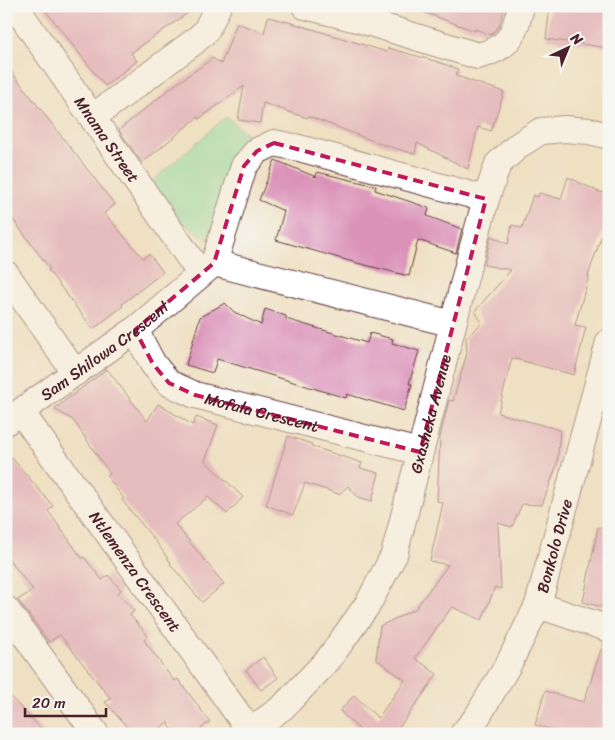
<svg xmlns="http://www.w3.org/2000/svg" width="615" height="740" font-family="Sriracha,sans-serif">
	<rect width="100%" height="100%" fill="#f6f6f2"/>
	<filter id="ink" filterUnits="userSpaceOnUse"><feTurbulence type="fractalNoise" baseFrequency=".02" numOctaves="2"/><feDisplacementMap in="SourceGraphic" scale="10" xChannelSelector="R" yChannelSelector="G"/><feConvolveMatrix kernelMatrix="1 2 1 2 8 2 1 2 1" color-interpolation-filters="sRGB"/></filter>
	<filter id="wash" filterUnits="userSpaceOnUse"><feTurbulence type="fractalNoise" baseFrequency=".0096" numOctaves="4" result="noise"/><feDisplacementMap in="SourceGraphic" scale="20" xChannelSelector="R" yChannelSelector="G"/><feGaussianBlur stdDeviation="1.12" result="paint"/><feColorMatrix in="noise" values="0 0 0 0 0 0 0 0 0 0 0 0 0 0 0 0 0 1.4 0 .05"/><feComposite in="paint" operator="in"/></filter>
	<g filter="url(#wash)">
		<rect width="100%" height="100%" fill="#efe0c2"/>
		<path fill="#84dca1" stroke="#677e66" d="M226,117l20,16 -38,107 -32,-22 -26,-35z"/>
		<g id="blocks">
			<path fill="#db92b9" d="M42,6h156l-67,47 6,8 -32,25z
				M419,6h86l-6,20 -8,9 -16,-6v2l-57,-21z
				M550,6h59v42l-63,-9z
				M268,17l24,6 95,29 1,-4 47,13 23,8 -2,7 48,16 -13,39 -13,-4 -10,42 -51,-26 -2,11 -34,-10 -73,-28 -1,2 -44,-15 -3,20 -22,-3 6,-34 -45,33 -1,-2 -56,46 -23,-33 53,-43 41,-29 8,6 16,-41 27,10z
				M6,65l109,140 -11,8 39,45 6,-4 14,18 -41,32 1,2 -30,23 -45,-59 2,-1 -44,-59z
				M275,160l41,17 1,-5 59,14 -1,4 54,18 -2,8 35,13 -6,24 -38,-13 -9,36 -56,-14 -77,-22 8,-29 -25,-11z
				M568,177l31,15 10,1v21l-21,62h1l-14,49 11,2 -12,48 -62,-17 -14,55 62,17 -3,35 -15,40 -20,-1 -10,23 -14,-4 3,66 -6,-2 -13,33 -30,-13 -37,51 22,16 -15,22 -28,38h-30l-24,-23 14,-16 24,23 27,-38 -29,-21 4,-33 35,-17 33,-44 -18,-4 13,-58 -6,-2 3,-64 9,-37 4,1 14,-48 -1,-15 16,-15 -7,-12 36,-41 -27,-5 7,-29 17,8 4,-19 10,3 11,-33 5,2 1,-4 22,6z
				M225,303l9,9 27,13 4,-16 21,7v3l81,24 3,-10 23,6 -1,4 27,8 -10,33h3l-8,27 -57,-17 -1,4 -129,-39 -4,14 -27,-8 14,-48z
				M107,369l40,52 11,-17 35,21 3,-8 22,8 -13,36 38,36 -16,17 -19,-17 -33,27 49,60 -22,18 -32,-38 1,-1 -14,-20 -35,-43 2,-1 -17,-23 3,-2 -37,-54 -19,-11z
				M288,436l24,8 -1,2 51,17 -2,5 19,5 -7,28 -14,-4 -10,-11 -9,8 -34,-11 -12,32 -27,-10z
				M6,451l47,55 -5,5 34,47 2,-1 18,23 6,-5 13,15 -3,3 16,18 -4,4 18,21 -4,4 30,41 4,-2 32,43 -16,12h-18l-9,-12 -13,12h-21l-28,-32 6,-3 -51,-64 -11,7 -31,-42 15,-10 -27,-34z
				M598,527l11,1v81l-26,-7z
				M603,643l6,1v77l-4,13h-39l-31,-9 10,-34 39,11z
				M263,657l15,21 -17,12 -15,-20z
				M6,692l40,42h-40z"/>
		</g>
	</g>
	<g filter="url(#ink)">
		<use href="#blocks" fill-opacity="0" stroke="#633c42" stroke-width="1"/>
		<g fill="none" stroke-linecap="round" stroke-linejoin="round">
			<defs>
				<g id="minor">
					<path id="s1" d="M15,6l185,267"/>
					<path d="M305,6l59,15 114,35c31,-8 36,-20 43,-50"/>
					<path d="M93,117l102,-76 11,-10 12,-25"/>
					<path d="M214,263l239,61"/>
					<path d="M6,274l69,99"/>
					<path id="s2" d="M135,330l18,34 16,19 26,12 225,57"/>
					<path id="s3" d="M21,412l229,319"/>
					<path id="s4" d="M6,422l129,-92 79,-67 30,-97 13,-15 17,-8 25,5 187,51"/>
					<path d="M538,605l71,24"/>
					<path d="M6,609l90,125"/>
					<path id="s5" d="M246,734l37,-27 45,-47 40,-56 26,-49 77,-301 15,-55 12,-35 21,-19 22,-14 24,-2 24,2 20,5"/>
					<path id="s6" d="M463,734l14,-17 31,-52 30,-60 71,-263"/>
				</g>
			</defs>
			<use href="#minor" stroke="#633c42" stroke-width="28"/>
			<use href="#minor" stroke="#fff" stroke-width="26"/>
		</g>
	</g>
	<path d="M0 0H615V740H0ZM274,143l212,56 -66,253 -225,-57 -26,-12 -16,-19 -18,-34 79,-67 30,-97 13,-15z" fill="#efe0c2" fill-opacity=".55" fill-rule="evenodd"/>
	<path fill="none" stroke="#c2185b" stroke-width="4" stroke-dasharray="10 6" stroke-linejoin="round" d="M274,143l212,56 -66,253 -225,-57 -26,-12 -16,-19 -18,-34 79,-67 30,-97 13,-15z"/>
	<g text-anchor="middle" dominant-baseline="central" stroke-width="4.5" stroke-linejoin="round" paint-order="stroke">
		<g font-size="16" fill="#4a1f2b" stroke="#f6f6f2">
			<text stroke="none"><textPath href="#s1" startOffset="162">Mnama Street</textPath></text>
			<text stroke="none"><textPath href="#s4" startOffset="122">Sam Shilowa Crescent</textPath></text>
			<text stroke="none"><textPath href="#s2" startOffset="161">Mofala Crescent</textPath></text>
			<text stroke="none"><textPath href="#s5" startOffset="381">Gxasheka Avenue</textPath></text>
			<text stroke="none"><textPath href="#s6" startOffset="211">Bonkolo Drive</textPath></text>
			<text stroke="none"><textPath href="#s3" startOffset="196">Ntlemenza Crescent</textPath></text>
		</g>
	</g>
	<rect width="615" height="740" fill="none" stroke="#f6f6f2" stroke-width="25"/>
	<g transform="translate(568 48) rotate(44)" stroke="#f6f6f2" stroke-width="4" paint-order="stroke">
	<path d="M0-4L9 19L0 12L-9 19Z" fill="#4a1f2b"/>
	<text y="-8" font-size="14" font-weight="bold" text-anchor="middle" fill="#4a1f2b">N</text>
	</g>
	<path d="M25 708v8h81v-8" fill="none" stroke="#4a1f2b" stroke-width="2.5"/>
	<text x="32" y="708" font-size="15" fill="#4a1f2b" stroke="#f6f6f2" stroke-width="4" paint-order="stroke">20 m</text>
</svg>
